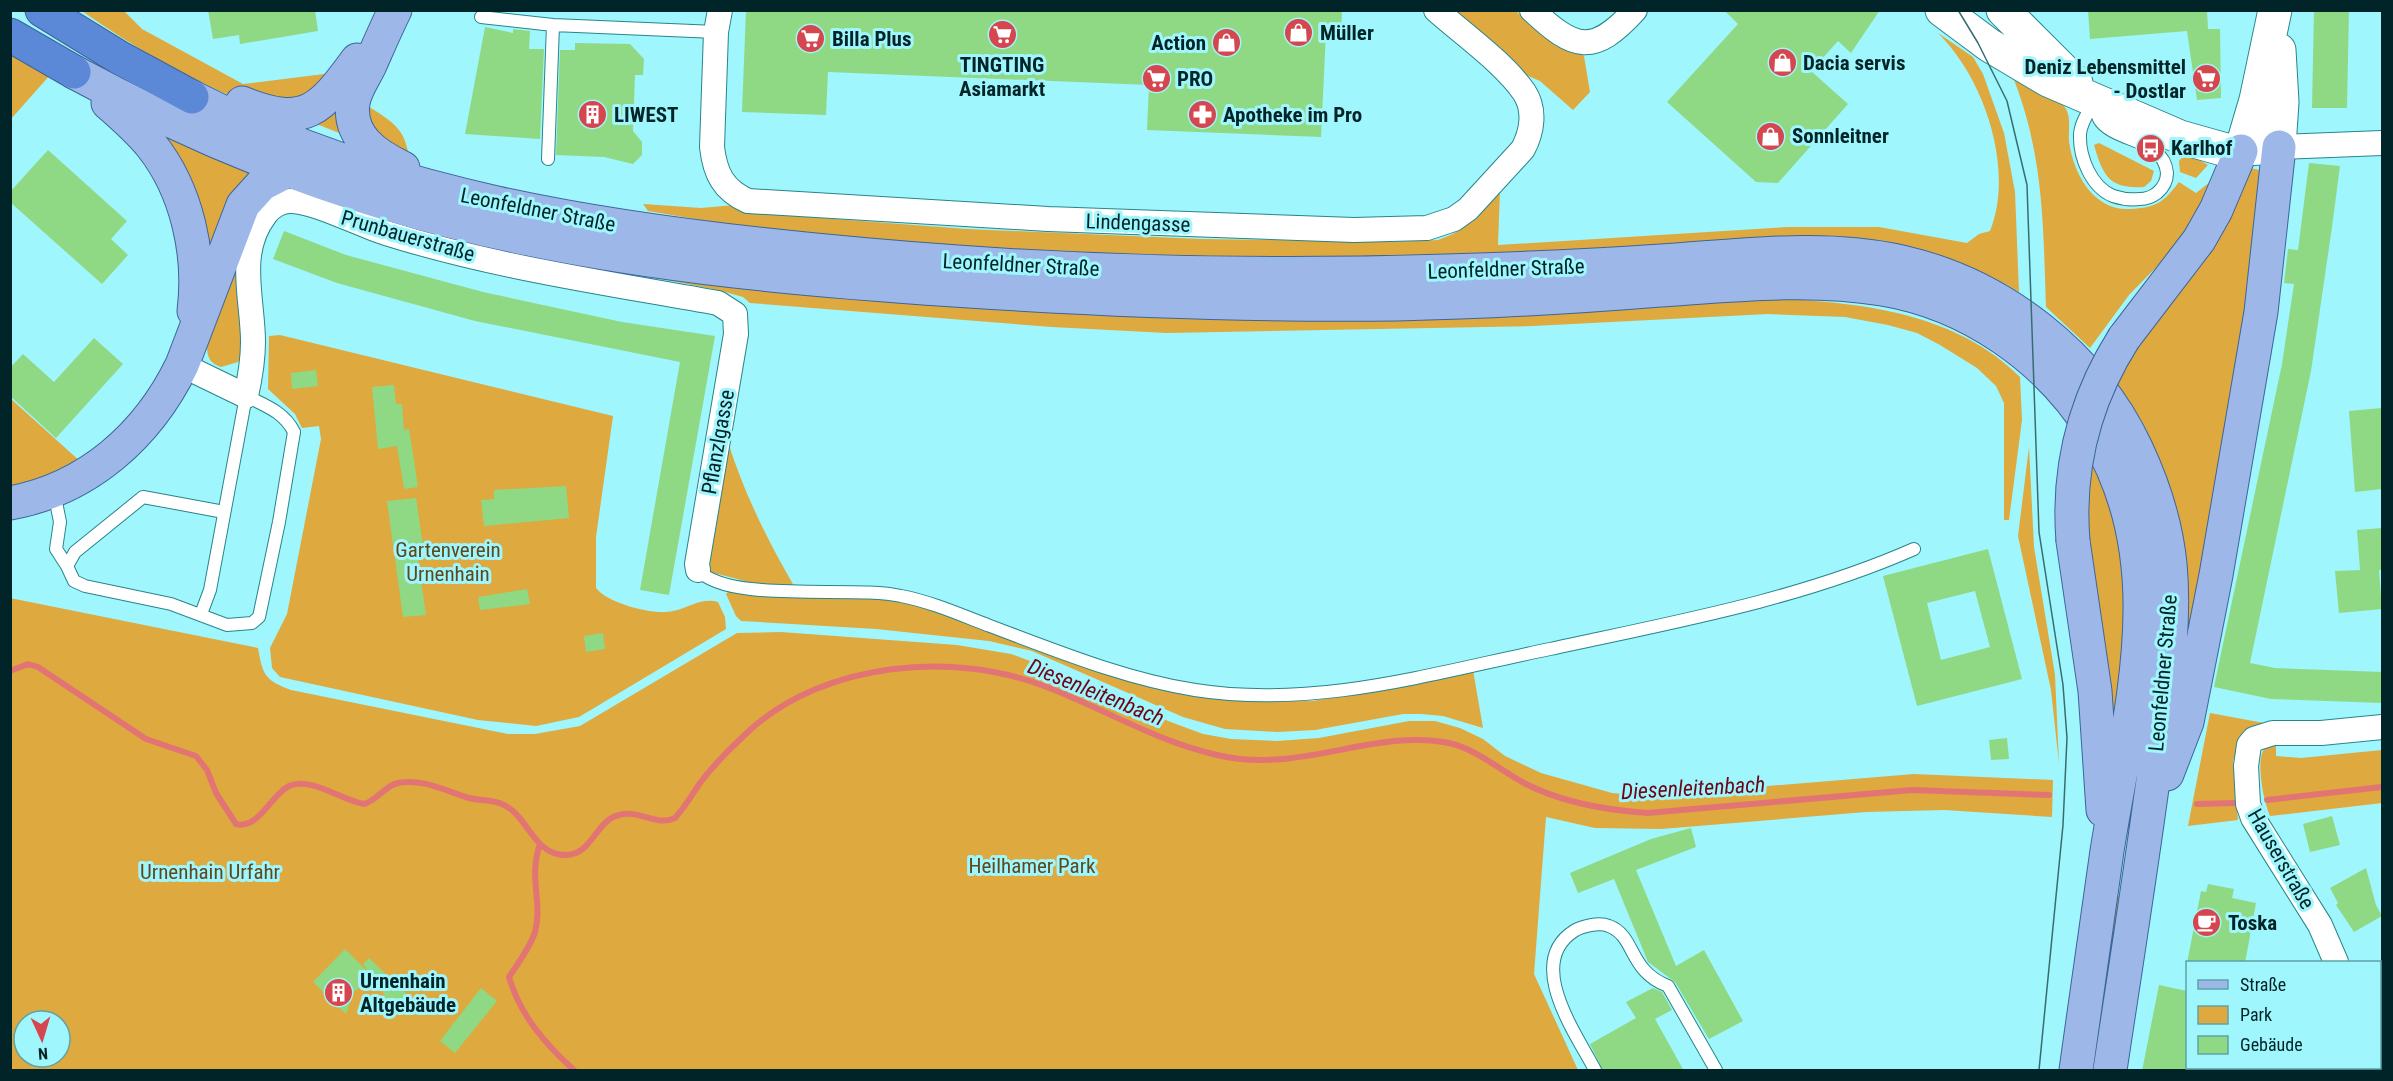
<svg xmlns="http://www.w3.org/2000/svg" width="2393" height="1081" font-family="'Roboto Condensed',sans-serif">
	<rect width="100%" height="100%" fill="#9ff6fc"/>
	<path fill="#dea93f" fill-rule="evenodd" d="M82,11h42l18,18 101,55 89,-11v11l-65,27c-66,-25 -128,-60 -185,-100z
		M1455,11h61l40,35 20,4 8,6 6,36 -17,18 -33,-29 -14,-6z
		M1938,33l35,24 10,17 21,59 11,59 4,100c-45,-28 -94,-42 -146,-51l-491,20 -307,-6 -302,-23 -125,-21 -5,-7 58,4 34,-3 22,8 210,16 235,10 189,3 47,-2 15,-6 14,-10 33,-34 -2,55 290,-18h91l88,16 12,-9 11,-3c25,-62 -6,-153 -52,-198z
		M11,50l40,24 -40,45z
		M2010,70c16,10 41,21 54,36 8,10 4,23 5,35 4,32 24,70 61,68 26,-1 34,-7 49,-27l17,11 14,-11 -8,28 -32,43 -41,42 -39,53 -44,-41c-3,-85 -2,-156 -36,-237z
		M368,106c20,13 36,21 40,46l-16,-5 -22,-21z
		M334,110l5,23 -25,-10z
		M163,135l88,39 -42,95z
		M2099,143l55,28 -3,10 -7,6c-35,2 -41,-11 -50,-42z
		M2186,153l22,12 -12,13 -16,-6 -1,-11z
		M2250,168l14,3 -18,148 -68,398 1,-196 -14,-49 -22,-49 -29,-44z
		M245,220l-2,132 -5,10 -17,5c-11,-4 -14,-9 -14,-22z
		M637,274l1131,24c88,4 186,13 252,79l2,43 -13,100h-5v-117l-8,-17 -19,-18 -37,-23 -23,-12 -29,-8 -43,-8 -77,-3 -235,12 -366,7 -115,-6 -302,-24 -7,-6 -25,-7z
		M280,335l333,81 -17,121v51c11,15 58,28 77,23 15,-3 29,-14 45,-9l7,15 1,12 -147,88 -43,9 -58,-6 -198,-43 -8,-9 -2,-20 17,-34 34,-175 -2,-13 -17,2 -7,-14 -27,-25 1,-53z
		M11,399l71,64 -71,27z
		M728,442c16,51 39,97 66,144l-41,-3 -47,-12z
		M2029,447l5,100 21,128 4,89 -8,-74 -33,-154z
		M2090,461c6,13 14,27 19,41 27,79 11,167 2,247l-24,-197z
		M730,590l146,6 28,4 305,98 104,3 160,-31 10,58 -40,-12 -22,-2h-18l-88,16 -38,2 -52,-3 -42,-12 -151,-66 -43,-10 -113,-12 -135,-8 -5,-5 -10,-22z
		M10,598l248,50c5,28 7,32 33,42l217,44h27l45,-8 157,-93 44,-1 176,13 54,9 57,21 100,46 35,13 28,5 46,2 42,-3 90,-17h26l25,7 23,11 22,17 36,17 71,20 34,3 268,-22 139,6 -1,37 -108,-7 -78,2 -205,17 -66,-1 -49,-11 -12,157 44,96h-1567zM24,1021h36v36h-36z
		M2210,713l54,10 -26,23 -5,15 5,59 -50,6z
		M2276,744v12l25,2 81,-8v53l-112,13c-6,-13 -16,-59 -4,-69z
		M2121,895l-25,175h-4l25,-173z"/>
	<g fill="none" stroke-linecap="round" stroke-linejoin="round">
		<path stroke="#e27574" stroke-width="6" d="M10,671l18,-7 10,3 108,72 50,17 11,14 9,23 20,31c22,6 35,-29 53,-38 22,-10 53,15 75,18 13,-3 20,-18 34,-21 26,-5 47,8 71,15 11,3 24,1 35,7 24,11 30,51 62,50 26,0 30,-35 53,-40 20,-6 37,12 56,3 10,-11 17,-23 25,-35 15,-20 33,-37 51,-54 76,-67 201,-78 293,-43 59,22 111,55 173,69 82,20 156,-27 232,-12 27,6 51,27 75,40 38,20 81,27 123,30l265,-23 137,5
			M2267,800l115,-13
			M2197,804l38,-1
			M540,844c-12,35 3,58 -5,88 -5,16 -17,31 -26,45 11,38 36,67 65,93"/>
	</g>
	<path fill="#8fd984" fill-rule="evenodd" d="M208,10h107l3,21 -78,13 -1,-9 -26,4z
		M746,10h596l-1,22h-15l-5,105 -174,-7 2,-45 -321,-13 -2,43 -84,-3z
		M1724,10h156l-29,43 -13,-12 -27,30 37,33 -70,79 -22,-1 -89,-80 71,-78z
		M2088,10h119l1,19h12l1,69 -24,2 -10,-69 -97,8z
		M2314,10h35l-2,98h-35z
		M485,27l28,6v-4l17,2 -1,18h15l-4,90 -75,-5z
		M575,43l55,1 14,15 -1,16h-8l-2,56 9,11v13l-9,9 -29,-7 -48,-2 4,-105h15z
		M48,150l79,71 -16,18 17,16 -26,29 -92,-82v-10z
		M2309,163l31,3 -8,61 -21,144 -61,292 25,5 107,4v31l-111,-4 -57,-12 68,-323 12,-80 -10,-1 4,-34 10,1z
		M284,231l62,24 137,37 139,30 93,14 -46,259 -29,-5 40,-228 -205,-41 -138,-38 -64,-24z
		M94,338l29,26 -67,74 -46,-42v-28l13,-14 31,28z
		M316,370l2,16 -26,3 -1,-16z
		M394,385l2,19h6l2,26 5,-1 9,58 -14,2 -7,-43 -19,3 -6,-62z
		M2382,408v81l-27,3 -6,-81z
		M566,486l3,32 -85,8 -3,-26 13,-1v-9z
		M416,498l9,61h-7l8,56 -23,2 -16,-116z
		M2382,528v42h-3l3,39 -43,4 -4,-42 25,-1 -3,-40z
		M1988,549l34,130 -105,27 -34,-130zM1975,591l15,56 -49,13 -14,-57z
		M527,589l3,15 -50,6 -2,-13z
		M603,633l2,16 -19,3 -2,-16z
		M2007,738l2,21 -18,1 -2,-20z
		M2332,816l8,29 -30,7 -7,-28z
		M1691,828l5,19 -60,23 40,96 28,-16 39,71 -34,18 -34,-57 -27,-20 -34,-83 -36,14 -8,-20 81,-34z
		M2366,868l10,37 6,11 -28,16 -18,-27 2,-2 -8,-15z
		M2208,884l26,5 -2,9 24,5 -11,60h-58l14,-72 5,1z
		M345,949l24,24 -6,-9 6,-6 44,42 -6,8 -6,-4 -9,10 -10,-24 -11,-5h-6l-11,6 -8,23 -33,-32z
		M2159,985l28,6v80h-45z
		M481,988l16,13 -42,52 -15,-12z
		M1653,988l9,4 10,18 -17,9 29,52h-81l-13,-27 46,-26 -10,-16z"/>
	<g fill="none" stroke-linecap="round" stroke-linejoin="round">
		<defs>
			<path id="lane" d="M481,17l72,8 163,7
				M2095,101c1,7 1,15 6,21 18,21 63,17 66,51 0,8 -4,15 -10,20 -4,3 -11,6 -17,6 -9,1 -18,0 -27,-3 -22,-9 -34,-39 -33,-62 1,-12 9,-23 15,-33z
				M548,159l5,-134
				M54,492l6,30 -4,27 11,17
				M698,570c31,34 156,15 203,26 31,6 60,19 89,30 67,25 135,53 205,64 121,19 238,-17 355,-41 124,-27 248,-49 364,-100
				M201,614l9,-24 36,-194c20,10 38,16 48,36l-15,90 -20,95 -7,6 -25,2 -56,-21 -86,-18 -11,-5 -7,-15 8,-14 68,-55 81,15
				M1595,1070c-18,-35 -71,-107 -21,-139 8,-5 25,-9 35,-5 27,10 19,45 59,60l48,84"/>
			<path id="street" d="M720,10l-4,22 -4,115c3,26 11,43 36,54l300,18 306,11 73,-2 27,-9 14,-10 55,-60c9,-17 13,-39 1,-57 -20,-29 -61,-58 -88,-82
				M1532,10c43,40 61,46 103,0
				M2279,147l103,-4
				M182,365l64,31c4,-18 7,-35 7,-54 0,-43 -17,-89 12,-127 5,-8 17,-15 27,-14 25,1 68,24 94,32 108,34 221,50 332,70l17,11 1,20 -39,230 1,6
				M2336,962l-16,-37 -67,-107 -5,-14 -2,-38 3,-21 5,-6 19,-6h48l61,-6
				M2361,1068l1,2"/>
			<path id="secondary" d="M1942,10l47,35 59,35 132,57 46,13 53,-3
				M2003,10l73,73
				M2279,50l3,52 -3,45
				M2241,151l15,-51 19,-90"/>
			<path id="primary" d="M395,10c-9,18 -17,37 -25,55 -6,13 -15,24 -17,38 -5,34 23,52 50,65
				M74,72c138,75 286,132 440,164 144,31 293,44 440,54 148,10 295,16 443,14 88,-2 176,-7 263,-14 74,-5 149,-13 222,-1 86,14 166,69 212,144 81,130 35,278 13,418 -11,73 -20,146 -31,219
				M192,97c194,99 409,132 623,153 210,21 420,28 631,21 72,-2 143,-5 215,-10 79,-5 163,-17 241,1 100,23 190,93 234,186 17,36 30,76 34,116 6,62 -5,126 -13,187 -14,107 -31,213 -47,319
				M108,103c15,13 30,26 43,42 36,45 50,109 43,166
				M242,103c64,26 79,6 115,-43
				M2124,338l75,-98 17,-30 25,-59
				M10,503c78,-14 138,-68 172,-138l61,-160 19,-21 27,-14
				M2073,541l22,150 8,119
				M2167,774l20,-52 29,-147 45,-263 18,-165"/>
			<path id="highway" d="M42,10l78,48 72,39
				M10,35l64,37"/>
		</defs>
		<use href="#lane" stroke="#28858b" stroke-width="14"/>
		<use href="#street" stroke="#28858b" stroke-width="26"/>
		<use href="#secondary" stroke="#28858b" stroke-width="35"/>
		<use href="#primary" stroke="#3c659a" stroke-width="35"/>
		<use href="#highway" stroke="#3c659a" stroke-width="35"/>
		<use href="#lane" stroke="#fff" stroke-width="12"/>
		<use href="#street" stroke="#fff" stroke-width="24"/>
		<use href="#secondary" stroke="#fff" stroke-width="33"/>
		<use href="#primary" stroke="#9db8e8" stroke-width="33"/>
		<use href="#highway" stroke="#5c88d8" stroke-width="33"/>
		<path stroke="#376d71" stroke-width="1.5" d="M1958,10l20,33 29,58 20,84 12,347 24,153 4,53 -4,87 -24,245"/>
		<defs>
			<path id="primary-bridge" d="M2073,541c-6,-74 11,-140 51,-203"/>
		</defs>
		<use href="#primary-bridge" stroke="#3c659a" stroke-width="35" stroke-linecap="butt"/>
		<use href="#primary-bridge" stroke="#9db8e8" stroke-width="33"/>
	</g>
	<defs>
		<symbol id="shop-disc" viewBox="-11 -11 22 22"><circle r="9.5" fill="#d6464e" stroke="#9ff6fc"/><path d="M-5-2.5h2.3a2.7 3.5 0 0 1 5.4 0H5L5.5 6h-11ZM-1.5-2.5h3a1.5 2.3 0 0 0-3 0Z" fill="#fff"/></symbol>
		<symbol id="supermarket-disc" viewBox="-11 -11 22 22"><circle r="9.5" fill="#d6464e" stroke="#9ff6fc"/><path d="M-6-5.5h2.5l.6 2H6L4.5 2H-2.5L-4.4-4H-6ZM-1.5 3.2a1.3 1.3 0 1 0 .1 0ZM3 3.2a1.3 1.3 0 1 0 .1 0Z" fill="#fff"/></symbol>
		<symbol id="building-disc" viewBox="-11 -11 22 22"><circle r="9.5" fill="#d6464e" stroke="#9ff6fc"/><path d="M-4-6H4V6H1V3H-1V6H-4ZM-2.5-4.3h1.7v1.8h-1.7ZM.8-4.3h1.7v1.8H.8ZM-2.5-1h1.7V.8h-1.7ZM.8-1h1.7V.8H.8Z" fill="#fff"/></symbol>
		<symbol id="pharmacy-disc" viewBox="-11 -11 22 22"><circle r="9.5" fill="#d6464e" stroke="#9ff6fc"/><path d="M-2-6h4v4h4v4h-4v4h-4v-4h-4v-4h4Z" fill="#fff"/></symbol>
		<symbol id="bus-disc" viewBox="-11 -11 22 22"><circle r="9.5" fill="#d6464e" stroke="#9ff6fc"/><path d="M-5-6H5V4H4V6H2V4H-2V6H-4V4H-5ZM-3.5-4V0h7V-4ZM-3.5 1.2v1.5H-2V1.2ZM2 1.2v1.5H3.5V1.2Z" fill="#fff"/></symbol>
		<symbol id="cafe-disc" viewBox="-11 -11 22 22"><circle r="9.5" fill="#d6464e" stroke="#9ff6fc"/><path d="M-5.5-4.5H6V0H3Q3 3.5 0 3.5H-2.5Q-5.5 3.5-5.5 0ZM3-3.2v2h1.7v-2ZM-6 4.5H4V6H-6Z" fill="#fff"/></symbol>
	</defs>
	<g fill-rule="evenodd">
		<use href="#shop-disc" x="1282" y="16" width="33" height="33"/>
		<use href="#supermarket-disc" x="986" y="18" width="33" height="33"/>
		<use href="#supermarket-disc" x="794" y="22" width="33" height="33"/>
		<use href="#shop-disc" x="1210" y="26" width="33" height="33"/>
		<use href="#shop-disc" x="1766" y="46" width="33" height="33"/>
		<use href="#supermarket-disc" x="1140" y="62" width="33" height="33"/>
		<use href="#supermarket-disc" x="2190" y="62" width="33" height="33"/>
		<use href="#building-disc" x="576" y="98" width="33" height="33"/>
		<use href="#pharmacy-disc" x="1186" y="98" width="33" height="33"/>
		<use href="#shop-disc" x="1754" y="120" width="33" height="33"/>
		<use href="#bus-disc" x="2134" y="132" width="33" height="33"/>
		<use href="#cafe-disc" x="2190" y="906" width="33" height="33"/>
		<use href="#building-disc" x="322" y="976" width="33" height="33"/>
	</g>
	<g text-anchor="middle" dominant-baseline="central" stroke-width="6" stroke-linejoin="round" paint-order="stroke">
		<g font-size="21" font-weight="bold" fill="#002427" stroke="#9ff6fc" text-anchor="start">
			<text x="1320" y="33">Müller</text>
			<text x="832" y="39">Billa Plus</text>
			<text x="1206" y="43" text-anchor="end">Action</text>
			<text x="1803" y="63">Dacia servis</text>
			<text x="1002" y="65" text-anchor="middle">TINGTING<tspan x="1002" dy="24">Asiamarkt</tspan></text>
			<text x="2186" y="67" text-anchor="end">Deniz Lebensmittel<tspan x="2186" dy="24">- Dostlar</tspan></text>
			<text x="1177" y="79">PRO</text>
			<text x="614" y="115">LIWEST</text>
			<text x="1223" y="115">Apotheke im Pro</text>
			<text x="1792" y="136">Sonnleitner</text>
			<text x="2171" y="148">Karlhof</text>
			<text x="2228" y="923">Toska</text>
			<text x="360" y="981">Urnenhain<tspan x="360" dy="24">Altgebäude</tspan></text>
		</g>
		<g font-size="21" fill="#002427" stroke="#9ff6fc">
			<text transform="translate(538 210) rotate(11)">Leonfeldner Straße</text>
			<text transform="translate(1138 223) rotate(2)">Lindengasse</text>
			<text transform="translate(408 236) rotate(16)">Prunbauerstraße</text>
			<text transform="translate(1021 265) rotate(3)">Leonfeldner Straße</text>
			<text transform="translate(1506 269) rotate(-2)">Leonfeldner Straße</text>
			<text transform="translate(718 442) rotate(-80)">Pflanzlgasse</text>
			<text transform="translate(2163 673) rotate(-85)">Leonfeldner Straße</text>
			<text transform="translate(2281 859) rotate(60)">Hauserstraße</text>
		</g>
		<g font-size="21" fill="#5f481d" stroke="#9ff6fc">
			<text x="448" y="550">Gartenverein<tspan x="448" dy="24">Urnenhain</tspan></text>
			<text x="1032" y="866">Heilhamer Park</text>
			<text x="210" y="872">Urnenhain Urfahr</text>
		</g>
		<g font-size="22" font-style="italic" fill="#6e0517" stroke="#9ff6fc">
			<text transform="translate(1096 692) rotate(22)">Diesenleitenbach</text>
			<text transform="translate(1693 788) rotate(-3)">Diesenleitenbach</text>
		</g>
	</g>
	<rect width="2393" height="1081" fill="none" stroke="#002427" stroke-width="24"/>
	<rect x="2186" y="961" width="195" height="108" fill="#9ff6fc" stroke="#5fa2a7" stroke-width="1.5"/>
	<rect x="2198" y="980" width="30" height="9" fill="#9db8e8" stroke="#5fa2a7" stroke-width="1.5"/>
	<text x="2240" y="991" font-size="18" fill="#002427">Straße</text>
	<rect x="2198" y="1006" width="30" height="18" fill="#dea93f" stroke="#5fa2a7" stroke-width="1.5"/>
	<text x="2240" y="1021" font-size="18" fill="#002427">Park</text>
	<rect x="2198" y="1036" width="30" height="18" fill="#8fd984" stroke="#5fa2a7" stroke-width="1.5"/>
	<text x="2240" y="1051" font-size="18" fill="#002427">Gebäude</text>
	<g transform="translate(42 1039) rotate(176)"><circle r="28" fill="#9ff6fc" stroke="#5fa2a7" stroke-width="1.5"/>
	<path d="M0-4.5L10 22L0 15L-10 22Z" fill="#d6464e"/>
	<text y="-9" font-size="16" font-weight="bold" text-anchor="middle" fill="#002427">N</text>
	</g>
</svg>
